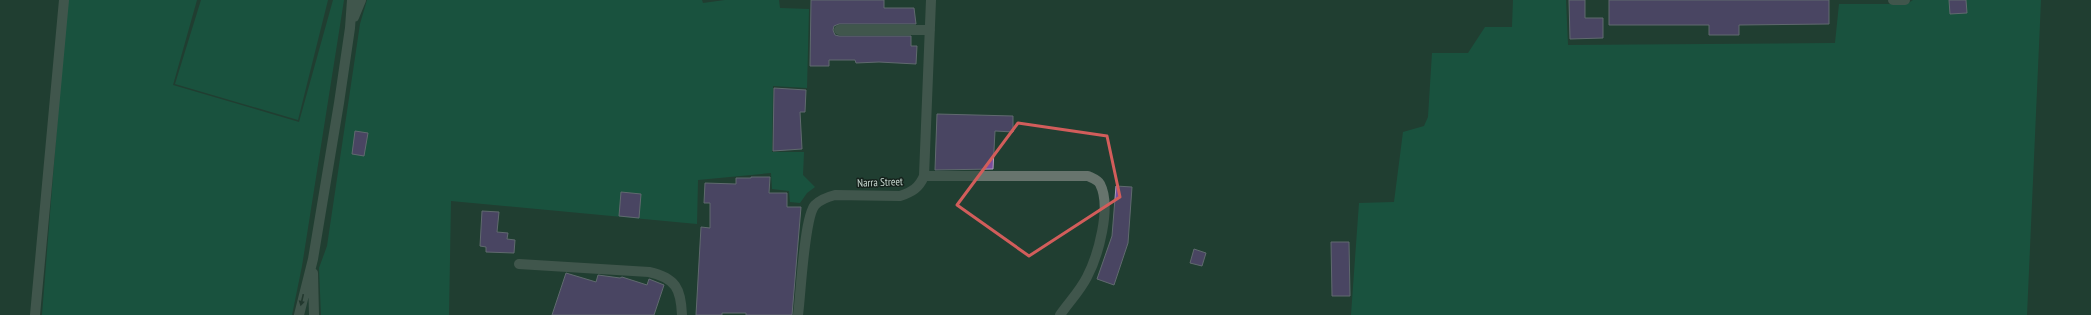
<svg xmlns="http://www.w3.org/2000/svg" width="2091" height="315" font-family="'PT Sans Narrow',sans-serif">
	<rect width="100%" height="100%" fill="#213e32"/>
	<path fill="#106c4e" d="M67,0h130l-24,85 126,37 34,-122h11l-42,266 -10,49h-250z
		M201,0h127l-30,120 -123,-36z
		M367,0h335l1,3 22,-3h54l1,8 29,1 -2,79 -34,-2 -1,66h32l-1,23 12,12 -8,6 -7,10 -10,-1 -1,-11 -17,-2 -1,-16 -73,7 -1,44 -246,-23 -2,114h-128l-2,-47 8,-22 33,-222z
		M1513,0h53l2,45 267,-2 4,-39h68l6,-4h128l-14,315h-676l8,-112 35,-1 9,-70 21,-6 4,-9 4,-64h36l17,-26h27z"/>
	<path fill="#7a4e9d" stroke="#ac9eb9" d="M811,0h73v8h30l2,16h-77l-5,2 -1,4 2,5 4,1h72v10h6l-1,18 -37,-2 -23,1 -1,-3h-26v6h-19z
		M1569,0h16v18h18v20l-33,1z
		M1609,0h220v24l-90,1v10h-30v-10h-100z
		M1949,0h17l1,13 -17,1z
		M774,88l32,2 -1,22h-5l2,37 -29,2z
		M937,114l76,2v16l-18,-1 -2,38 -58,1z
		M355,131l13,2 -4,23 -12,-2z
		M751,177h19l-1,16h18v14h14l-9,108h-46v-2h-24v2h-26l5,-88 9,1v-25h-6l1,-20 31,1v-6h15z
		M1116,186l16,1 -4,56 -14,42 -17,-6 15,-43z
		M621,192l20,2 -2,24 -20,-2z
		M482,211l17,1 -2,20 11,1 -1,6 8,1 -1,13 -28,-1v-5l-6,-1z
		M1331,242h18l1,54h-18z
		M1194,249l12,4 -4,13 -12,-3z
		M566,273l30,9 2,-7 22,3 2,-1 25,8 2,-6 15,6 -10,30h-102z"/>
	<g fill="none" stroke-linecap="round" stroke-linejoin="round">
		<path stroke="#67746d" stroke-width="10" d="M1893,0h12
			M354,17l7,-17
			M839,30h91
			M924,176h164c4,2 10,4 12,8 12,23 -2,72 -13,93 -7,14 -18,25 -27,38
			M519,264l130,8c27,6 32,17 33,43
			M313,273l1,42
			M35,315l29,-315
			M299,315l14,-56 26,-156 11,-75 2,-28
			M798,315c3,-21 6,-98 17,-110 6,-6 12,-8 20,-10l65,1c12,-4 19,-8 24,-20l7,-176"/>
	</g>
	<defs><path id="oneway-solid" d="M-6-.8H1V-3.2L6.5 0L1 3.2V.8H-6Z"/></defs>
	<use fill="#25322c" href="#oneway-solid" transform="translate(302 300) rotate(103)"/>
	<path d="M0 0H2091V315H0ZM1018,123l89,13 13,61 -91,59 -72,-51z" fill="#213e32" fill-opacity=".55" fill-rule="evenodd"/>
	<path fill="none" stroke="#d25d5b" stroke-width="3" stroke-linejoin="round" d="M1018,123l89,13 13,61 -91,59 -72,-51z"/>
	<g text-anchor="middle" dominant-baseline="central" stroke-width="3" stroke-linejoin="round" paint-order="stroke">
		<g font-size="11" fill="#c9d9d1" stroke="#15221c">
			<text transform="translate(880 182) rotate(-2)">Narra Street</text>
		</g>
	</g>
</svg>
